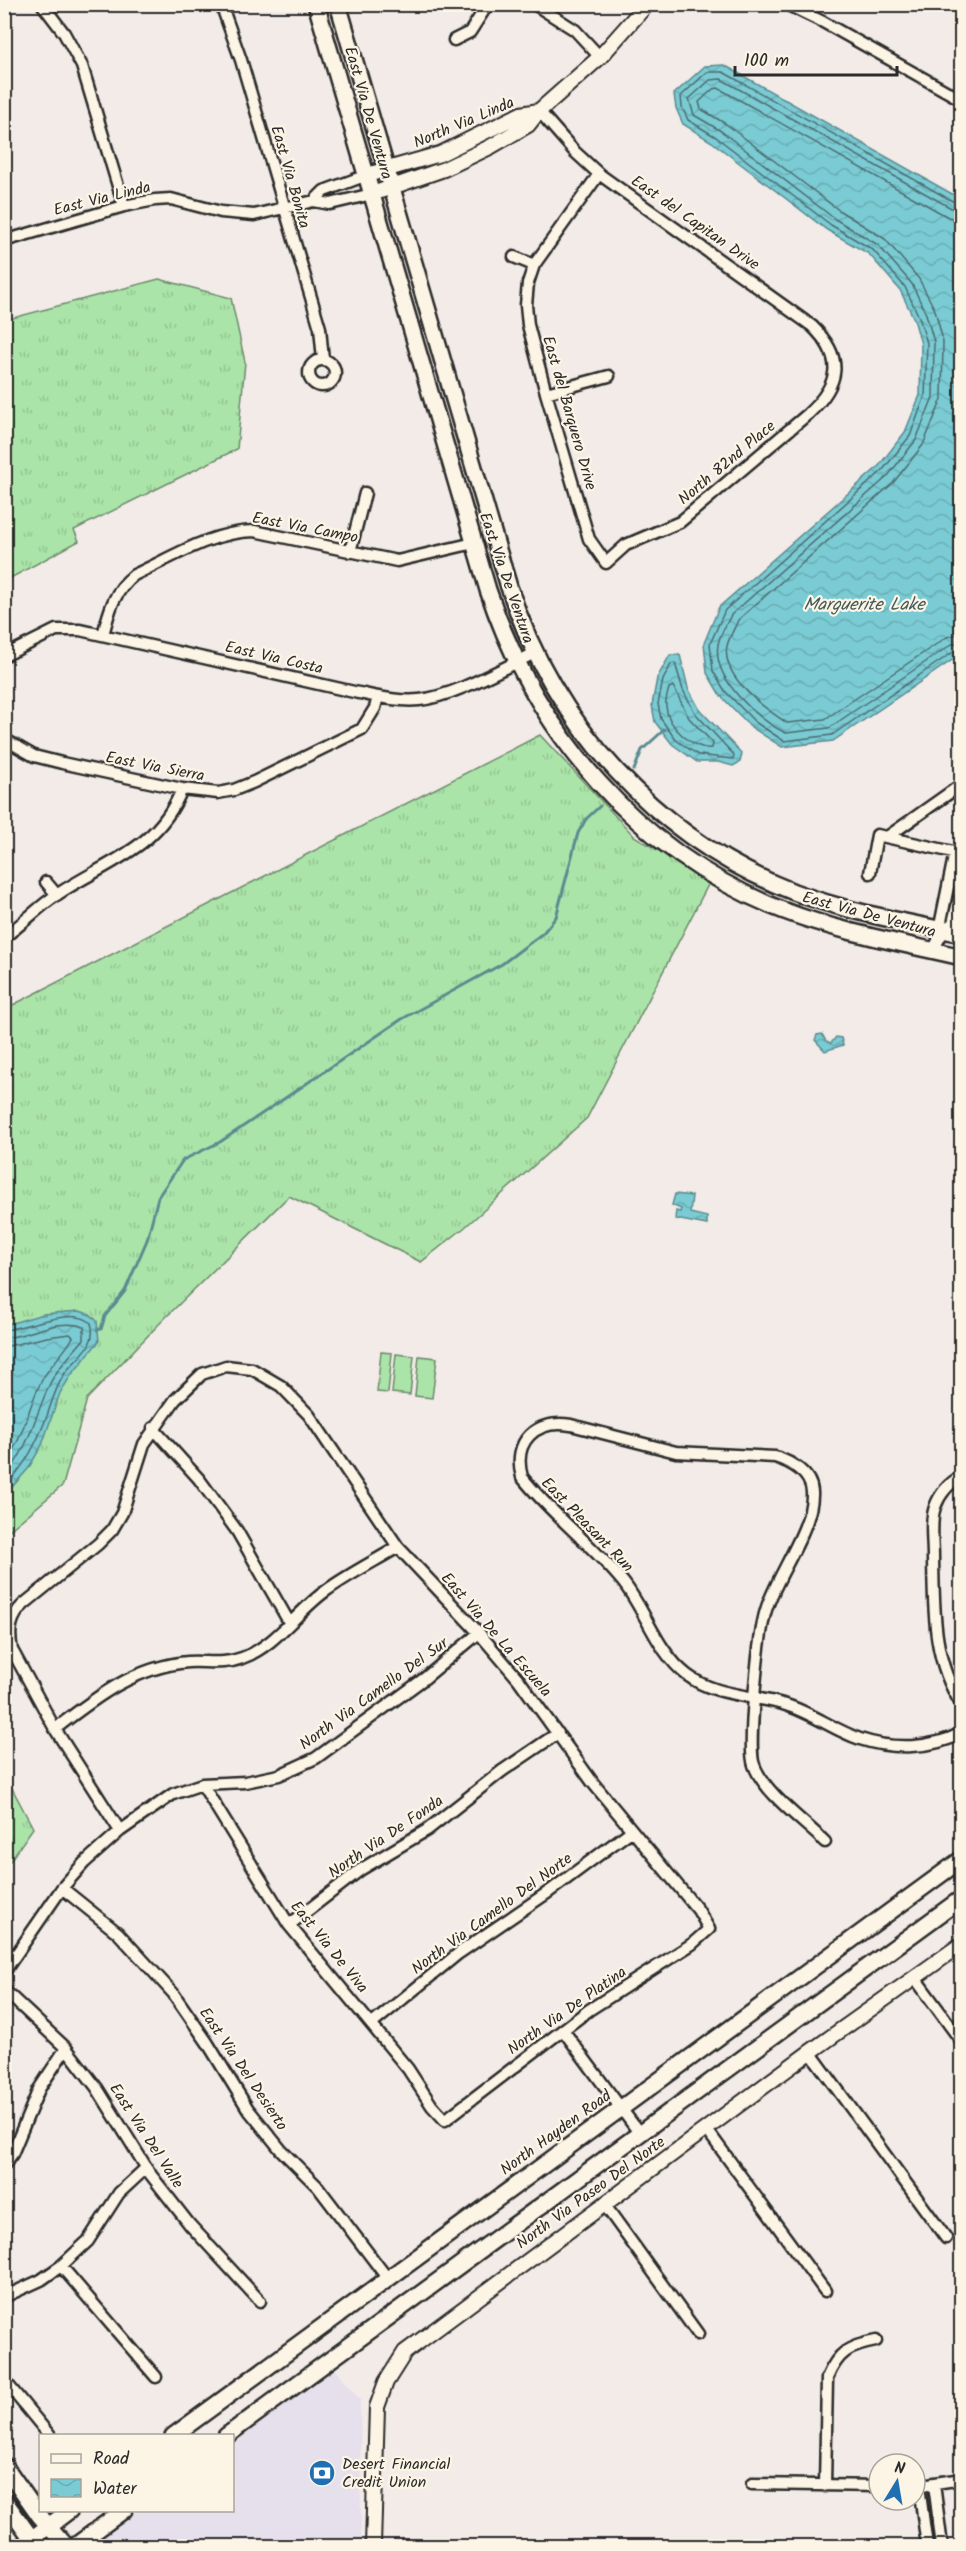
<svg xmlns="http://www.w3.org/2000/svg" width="966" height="2551" font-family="Kalam,sans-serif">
	<defs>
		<pattern id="grass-tufts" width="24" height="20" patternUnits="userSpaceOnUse" patternTransform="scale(1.5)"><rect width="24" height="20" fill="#abe4a9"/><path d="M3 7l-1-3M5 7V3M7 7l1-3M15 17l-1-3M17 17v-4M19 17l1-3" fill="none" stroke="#93c492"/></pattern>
		<pattern id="water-waves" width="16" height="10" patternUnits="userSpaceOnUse" patternTransform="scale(1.5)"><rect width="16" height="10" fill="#7acbd3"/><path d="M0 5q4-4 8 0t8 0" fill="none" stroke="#6aaeb5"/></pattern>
	</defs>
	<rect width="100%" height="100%" fill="#f2ebe8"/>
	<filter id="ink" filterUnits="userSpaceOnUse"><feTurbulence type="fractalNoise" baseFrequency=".0167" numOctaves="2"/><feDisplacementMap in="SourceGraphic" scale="12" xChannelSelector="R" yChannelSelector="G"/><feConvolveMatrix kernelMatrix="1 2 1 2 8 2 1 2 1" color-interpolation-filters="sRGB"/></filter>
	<g filter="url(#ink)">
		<path fill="#e6dfec" d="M333,2367l27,33 1,146h-273l49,-35 95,-1 1,-70z"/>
		<path fill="url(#grass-tufts)" stroke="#6b886a" stroke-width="1.5" d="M159,279l72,19 14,64 -8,87 -163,81 5,11 -74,40v-261z
			M540,735l94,101 76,45 -123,237 -123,110 -43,34 -132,-66 -127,125 -75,78 -24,86 -58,49v-525z
			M4,1773l29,55 -28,40h-1z"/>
		<path fill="#abe4a9" stroke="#6b886a" stroke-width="1.5" d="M381,1352l11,1 -4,40 -11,-1z
			M396,1354l18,2 -4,39 -18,-2z
			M419,1356l18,2 -5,40 -17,-2z"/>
		<path fill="url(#water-waves)" stroke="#5a8b90" stroke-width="1.5" d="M724,65l237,134v455l-128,87 -51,6 -31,-20 -31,-32 -13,-22 -3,-30 15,-36 159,-140 27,-35 15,-37 1,-51 -7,-25 -14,-29 -31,-36 -42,-24 -115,-88 -29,-18 -7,-16 -2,-14 31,-28z
			M670,655h10l8,33 12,22 42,44 -2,8 -7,4 -15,-4h-21l-25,-18 -17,-22 -3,-17 5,-27z
			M822,1034l4,7 5,2 5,-6 5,1 2,7 -18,6 -10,-11 2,-5z
			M675,1194l17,2 -2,17 17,4v8l-32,-6 1,-8 4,1 1,-3 -9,-4z
			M79,1311l11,3 7,7 2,20 -29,36 -10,16 -18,52 -14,24 -23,26v-170l38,-11z"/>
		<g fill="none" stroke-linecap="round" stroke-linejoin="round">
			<path stroke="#4b6b6e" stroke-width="1.5" d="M962,203h-6l-233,-131h-16l-26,24 1,11 6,13 28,17 115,88 42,25 32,37 14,30 8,26 -2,53 -15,40 -28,35 -157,139 -15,34 3,27 12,20 30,31 29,19 48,-6 124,-85 6,-1
				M962,211l-9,-2 -232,-130 -11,1 -21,19 5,16 27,16 114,88 43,26 34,39 14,30 8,28 -1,55 -17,43 -29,37 -156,138c-4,9 -12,20 -13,30 -6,34 41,76 68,88l43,-5 123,-84 10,-2
				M962,220l-14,-3 -230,-129 -5,1 -14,13 2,7 25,15 114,87 45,28 34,40 16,31 8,31 -1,58 -19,46 -30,38 -155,137c-3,8 -9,17 -11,26 -6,31 38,63 60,77l38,-4 122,-82 15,-4
				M675,663l8,27 12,23 39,42 -1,4 -35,-4 -22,-15 -15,-21 -3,-15 5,-24 8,-16z
				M673,686l16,32 24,25 -1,5c-19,2 -45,-22 -46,-42 -1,-6 2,-13 3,-18z
				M4,1330c22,-2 70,-24 87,-7 7,23 -14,34 -26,50 -9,13 -13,28 -18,43 -10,26 -22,51 -43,71
				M4,1338c26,-2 55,-21 80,-11v12c-13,16 -28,30 -36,49 -14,31 -20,63 -44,89
				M4,1347l43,-10 23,-3 3,3c-8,16 -24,28 -32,45 -14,27 -17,57 -37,81"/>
			<path stroke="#5a8b90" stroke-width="3" d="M634,770l8,-20 23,-21
				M97,1330l4,-1 4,-13 20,-25 22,-51 11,-43 25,-37 37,-18 182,-123 100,-55 41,-31 13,-16 22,-84 8,-14 14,-13"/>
			<defs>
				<path id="minor" d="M42,4l22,29 18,33 42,140
					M221,4l20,56 79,268 3,32
					M534,4l41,26 25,27
					M786,4l37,18 139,78
					M454,40l16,-8 18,-28
					M539,111l36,41 24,22 213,152c33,32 28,58 -4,88l-128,108 -54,23 -20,18 -17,-24 -43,-146 -18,-68 -2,-20 2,-22 6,-18 65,-91
					M314,201l10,-10 43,-16
					M4,241l120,-35 31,-6 16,-1 50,13 33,3 60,-14 16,3 42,-10
					M514,257l20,8
					M309 373a13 13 0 1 1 26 0a13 13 0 1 1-26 0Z
					M546,393l63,-17
					M350,552l15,-59
					M103,635c6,-24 11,-44 31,-60 39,-18 77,-43 120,-44l143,30 77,-18
					M4,656l52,-26h24l274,62c21,4 43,10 65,8 34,-3 84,-32 116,-47
					M4,739l30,17 28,7 120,26 36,4 16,-3 20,-8 108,-53 13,-21 3,-11
					M887,837l75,-53
					M870,873l7,-38 85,19
					M46,882l11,13
					M944,930l-3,-9 14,-69
					M4,937c19,-13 35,-31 54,-43 50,-33 100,-45 124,-105
					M933,950l11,-20 9,-7 9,-37
					M153,1428l46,51 38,52 52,91
					M962,1476c-13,7 -22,17 -27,31 -5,14 -2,35 -2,50 1,52 -1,103 29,148
					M55,1729c40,-31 79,-62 133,-67 18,-1 36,3 54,-4 34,-12 56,-48 85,-68 22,-16 48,-29 71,-43
					M120,1831l-65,-102 -43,-79c-4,-19 -2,-33 12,-46l74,-60 14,-14 10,-17 22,-69 31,-44 27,-26 24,-8 26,3 29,17 28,29 89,132 81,86 40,47 74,103 105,127 11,19 -17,15 -103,66 -144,110 -13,-14 -24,-37 -119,-144 -87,-141
					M825,1842c-21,-21 -61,-49 -71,-77 -7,-17 5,-134 12,-155 10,-34 48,-83 46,-118 -1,-19 -21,-30 -37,-35l-99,-5 -105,-27c-35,-6 -59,16 -49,52 30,38 70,67 101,105 23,29 34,70 64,93 27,21 67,20 99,30 26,8 48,25 74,34 33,11 71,10 102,-6
					M62,1888l56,45 55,60 34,49 41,67 33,41 37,37 70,92
					M289,1925l71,-55 67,-40 75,-59 56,-38
					M4,1972l58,-84 22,-25 36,-32 53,-37 29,-10 43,-2 34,-7 37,-17 109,-80 54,-45
					M915,1978l47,64
					M4,1990l62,58 31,40 54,87 39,50 70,76
					M372,2024l87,-71 91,-62 81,-60
					M563,2030l77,104
					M810,2052l136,186
					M707,2130l118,161
					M4,2165l8,-11 27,-65 27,-41
					M604,2204l94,130
					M61,2266l95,111
					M4,2297l37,-17 20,-14 27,-25 31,-48 27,-25
					M4,2380l46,56
					M752,2484l127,2
					M934,2484l8,62
					M825,2486l2,-108c11,-26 22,-32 49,-37
					M915,2486l47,-7
					M919,2486l8,60"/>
				<path id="tertiary" d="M367,175l73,-21 81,-40 18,-3
					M372,194l72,-25 46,-22 38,-22 11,-14 61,-54 47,-53
					M373,2546l4,-139 9,-25 19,-30 405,-300 152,-108"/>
				<path id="secondary" d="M316,4l172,586c48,144 150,263 294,320 57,22 119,33 180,47
					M338,4l171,583c45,138 148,252 285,305 54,20 111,30 168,42
					M173,2436l789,-577
					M226,2436l736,-538
					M4,2465l35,50 27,31
					M4,2500l33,46
					M22,2546l48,-36
					M75,2546l49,-36"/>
			</defs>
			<use href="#minor" stroke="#2b2b2b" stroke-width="15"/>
			<use href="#tertiary" stroke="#2b2b2b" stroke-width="18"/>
			<use href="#secondary" stroke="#2b2b2b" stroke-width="20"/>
			<use href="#minor" stroke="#fcf5e5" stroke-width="10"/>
			<use href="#tertiary" stroke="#fcf5e5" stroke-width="14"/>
			<use href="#secondary" stroke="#fcf5e5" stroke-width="15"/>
		</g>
	</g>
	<defs>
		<symbol id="bank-disc" viewBox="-11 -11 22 22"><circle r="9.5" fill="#1f6fb2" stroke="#fcf5e5"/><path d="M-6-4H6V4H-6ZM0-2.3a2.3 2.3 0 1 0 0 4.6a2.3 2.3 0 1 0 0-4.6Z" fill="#fff"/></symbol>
	</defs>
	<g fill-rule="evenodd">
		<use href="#bank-disc" x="307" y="2458" width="30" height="30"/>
	</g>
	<g text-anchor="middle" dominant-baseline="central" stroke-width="4.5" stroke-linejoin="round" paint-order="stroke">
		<g font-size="16" fill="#2b2b2b" stroke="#fcf5e5">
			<text transform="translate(368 113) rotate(74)">East Via De Ventura</text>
			<text transform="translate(464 123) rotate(-23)">North Via Linda</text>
			<text transform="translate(290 177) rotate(74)">East Via Bonita</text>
			<text transform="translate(102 199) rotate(-14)">East Via Linda</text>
			<text transform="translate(695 223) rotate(35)">East del Capitan Drive</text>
			<text transform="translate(569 413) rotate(74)">East del Barquero Drive</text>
			<text transform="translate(727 463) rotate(-40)">North 82nd Place</text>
			<text transform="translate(305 528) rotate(11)">East Via Campo</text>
			<text transform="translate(506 578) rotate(71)">East Via De Ventura</text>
			<text transform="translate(274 658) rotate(13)">East Via Costa</text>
			<text transform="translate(155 767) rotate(11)">East Via Sierra</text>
			<text transform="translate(869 915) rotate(15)">East Via De Ventura</text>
			<text transform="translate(587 1525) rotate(46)">East Pleasant Run</text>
			<text transform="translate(496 1635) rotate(49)">East Via De La Escuela</text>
			<text transform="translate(374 1694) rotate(-36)">North Via Camello Del Sur</text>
			<text transform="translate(386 1837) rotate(-34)">North Via De Fonda</text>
			<text transform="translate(492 1914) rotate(-36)">North Via Camello Del Norte</text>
			<text transform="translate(329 1947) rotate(51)">East Via De Viva</text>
			<text transform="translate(567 2011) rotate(-35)">North Via De Platina</text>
			<text transform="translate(243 2069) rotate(56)">East Via Del Desierto</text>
			<text transform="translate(556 2133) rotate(-36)">North Hayden Road</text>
			<text transform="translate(146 2136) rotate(57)">East Via Del Valle</text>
			<text transform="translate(591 2193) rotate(-36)">North Via Paseo Del Norte</text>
		</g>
		<g font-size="16" fill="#2b2b2b" stroke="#fcf5e5" text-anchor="start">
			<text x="342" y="2464">Desert Financial<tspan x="342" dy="18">Credit Union</tspan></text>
		</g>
		<g font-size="18" font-style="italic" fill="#435b5d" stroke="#fcf5e5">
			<text x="864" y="605">Marguerite Lake</text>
		</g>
	</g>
	<rect width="966" height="2551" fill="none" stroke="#fcf5e5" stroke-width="24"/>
	<rect x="12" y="12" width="942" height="2527" fill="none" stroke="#2b2b2b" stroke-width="2" filter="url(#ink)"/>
	<rect x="39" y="2434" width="195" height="78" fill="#fcf5e5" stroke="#a8a49b" stroke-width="1.5"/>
	<rect x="51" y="2454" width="30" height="9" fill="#fcf5e5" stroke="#a8a49b" stroke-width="1.5"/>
	<text x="93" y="2464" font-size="18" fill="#2b2b2b">Road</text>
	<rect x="51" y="2479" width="30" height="18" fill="url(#water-waves)" stroke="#a8a49b" stroke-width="1.5"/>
	<text x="93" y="2494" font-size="18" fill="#2b2b2b">Water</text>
	<g transform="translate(897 2482) rotate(11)"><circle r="28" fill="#fcf5e5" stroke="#a8a49b" stroke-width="1.5"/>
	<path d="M0-4.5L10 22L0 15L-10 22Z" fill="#1f6fb2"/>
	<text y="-9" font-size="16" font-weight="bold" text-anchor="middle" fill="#2b2b2b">N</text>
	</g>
	<path d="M735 66v9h162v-9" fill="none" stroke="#2b2b2b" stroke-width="3"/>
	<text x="744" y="66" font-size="18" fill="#2b2b2b" stroke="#fcf5e5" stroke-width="4.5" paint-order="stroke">100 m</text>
</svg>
